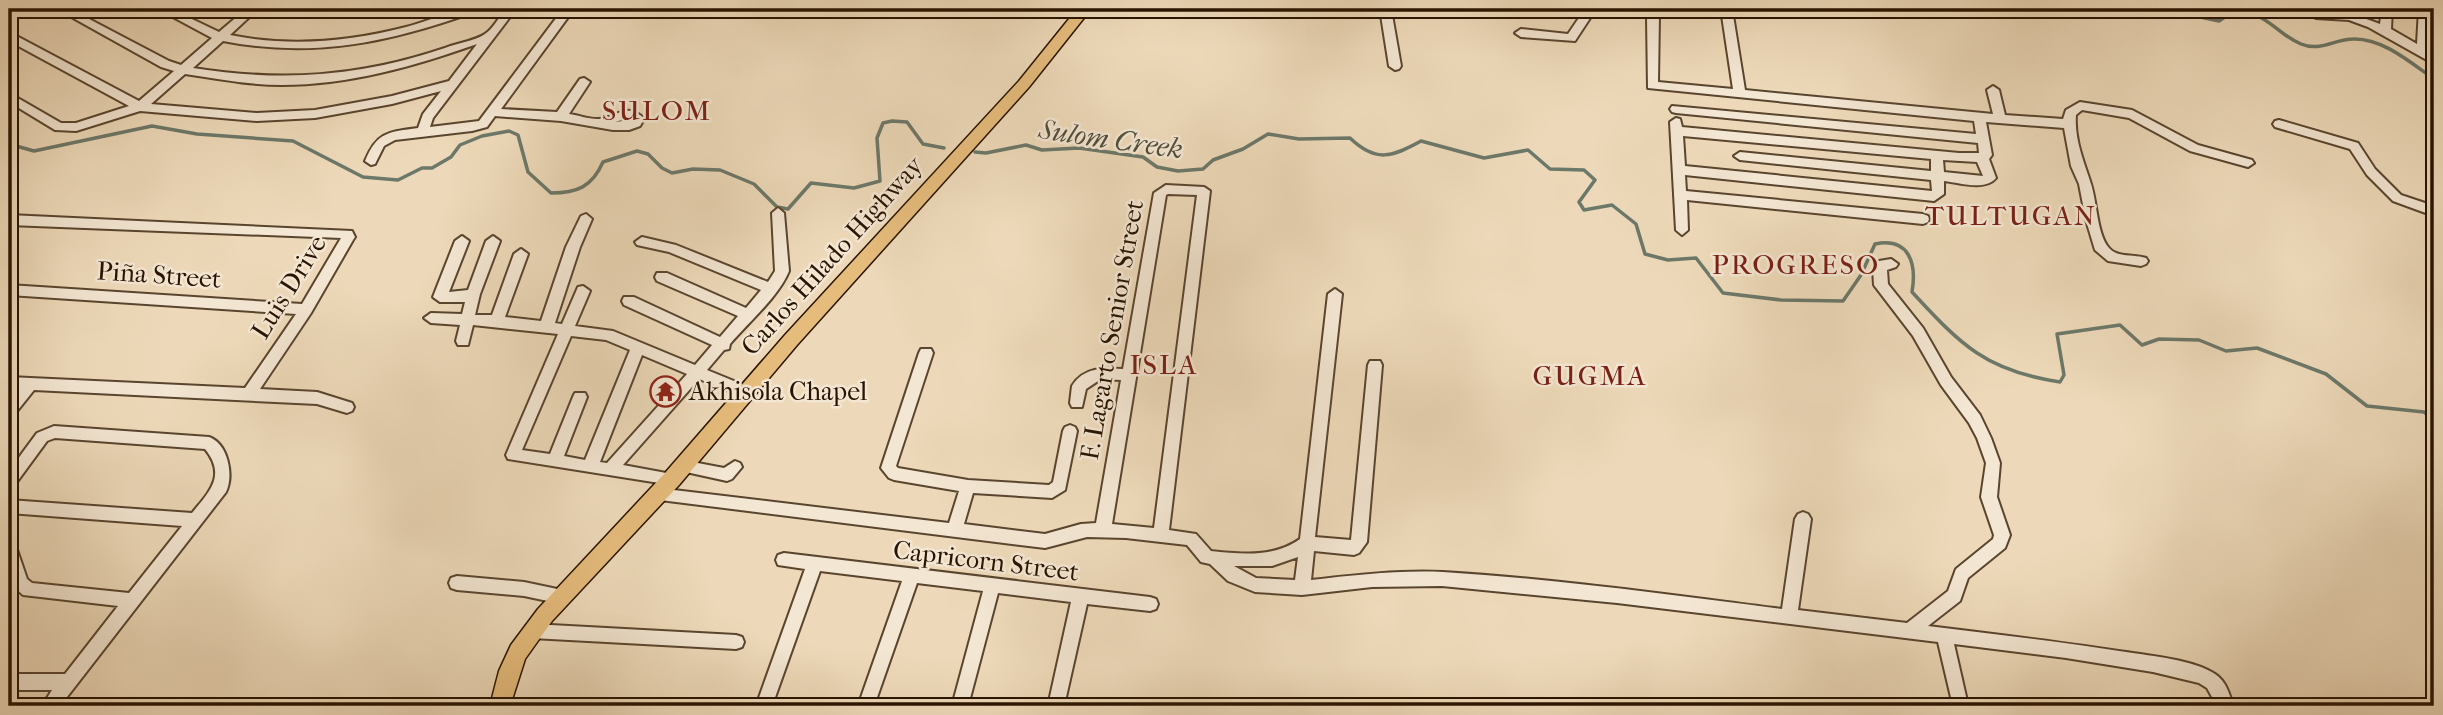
<svg xmlns="http://www.w3.org/2000/svg" width="2443" height="715" font-family="'IM FELL French Canon',serif">
	<rect width="100%" height="100%" fill="#edd9b9"/>
	<filter id="stains"><feTurbulence type="fractalNoise" baseFrequency=".00286" numOctaves="4"/><feColorMatrix values="0 0 0 0 .2 0 0 0 0 .09 0 0 0 0 .02 0 0 0 .5 -.17"/></filter>
	<radialGradient id="worn" r=".72"><stop offset=".6" stop-color="#630" stop-opacity="0"/><stop offset="1" stop-color="#630" stop-opacity=".3"/></radialGradient>
	<g fill="none" stroke-linecap="round" stroke-linejoin="round">
		<path stroke="#6c7869" stroke-width="3.5" d="M2163,9l56,12 16,-11c35,4 40,23 66,34 19,8 34,-5 52,-5 30,-1 58,24 81,40
			M9,144l25,7 118,-25 45,8 96,7 70,36 35,3 24,-12h10l19,-11 9,-12 22,-9 27,-5 9,4 10,37 23,21c26,0 41,-6 52,-31l34,-11 11,3 14,14 10,5 21,-4 27,1 34,14 23,23 11,2 23,-26 43,5 26,-7 -3,-43 6,-15 9,-2 15,1 16,22 21,4
			M975,152l11,1 40,-8 16,5 37,-2 64,9 14,10 21,4 25,-2 10,-9 30,-11 25,-15 31,5 51,-1c26,25 42,19 71,3l63,17 44,-8 22,19 34,1 11,10 -16,22 5,8 28,-5 24,19 9,30 23,6 28,-2 27,35 58,7 62,1 18,-26 14,-31c34,-7 42,19 37,48 49,53 74,79 148,90l4,-7 -7,-41 63,-9 22,20 17,-6 40,1 27,11 31,-3 69,26 41,32 57,6 10,9"/>
		<defs>
			<path id="minor" d="M57,9h13l99,52 12,4 31,-27 -54,-29h13l48,23 27,-23h12l-28,26c59,12 118,7 176,-8 24,-6 48,-19 73,-18l-2,2c-86,31 -163,48 -254,30l-30,27c89,14 166,9 252,-20 12,-5 30,-7 40,-14 8,-5 15,-18 20,-25h11l-83,109 -3,9 49,-6 84,-112h11l-73,100 56,3 23,-33 4,-1 6,4 -21,32c9,1 19,5 28,5 17,1 30,-19 47,0l-4,7 -11,4h-16l-52,-9 -66,-5 -8,11 -15,4 -77,9 -11,6 -9,18 -4,1 -6,-4c12,-29 23,-29 53,-33l5,-14 18,-23 -49,13 -77,14 -58,3 -117,-10 -64,20 -21,-1 -46,-28v-9l52,30h15l53,-17 -120,-65v-9l130,69 35,-30 -13,-4zM477,44l-28,37 -57,15 -77,14 -58,3 -106,-9 34,-30c33,5 64,11 97,11 67,0 133,-19 195,-41zM625,119l6,1 -16,2z
				M288,9h74l-6,4h-62z
				M1380,9h11l10,57 -2,3 -4,1 -6,-4z
				M1585,9h11l-21,32 -54,-4 -6,-4 6,-4 47,5z
				M1616,9h23l18,4 2,2 -1,67 75,7 -12,-80h11l13,81 248,24 -6,-24 6,-4 6,4 6,25 58,4 3,-9 14,-8 52,8 66,35 54,15 2,3 -6,4 -58,-16 -61,-33 -47,-8 -6,5c-2,24 8,47 15,69 6,18 6,51 18,64 8,10 26,6 37,10l2,3 -2,3 -5,2 -33,-5 -13,-11 -9,-30 -7,-36 -8,-18 -7,-38 -78,-6 6,33 -3,4 7,19c-11,13 -36,5 -52,3v13l-10,7 -249,-26 1,16 237,23 5,2 1,3 -1,3 -5,2 -236,-24 1,30 -6,5 -6,-5 -6,-108 6,-4 4,1 2,8 277,26h20l-1,-10 -302,-30 -4,-1 -2,-3 2,-3 304,28 -2,-13 -326,-33 -1,-71 -29,-6zM1683,136l248,23v12l-191,-19 -6,4 6,4 191,20 1,11 -247,-25zM1943,160l34,2 6,14 -39,-4z
				M2296,9l54,4 30,11 2,-15h10l-1,20 26,15 2,-35h11l-2,42 6,4v9l-66,-37 -19,-7 -33,-2z
				M2279,120l79,23 17,26 26,26 33,11v10l-41,-15 -26,-26 -17,-26 -75,-22 -2,-3 2,-3z
				M1166,185l38,2 6,4 -41,339 27,4 15,17c31,3 62,7 89,-12l28,-245 7,-5 7,5 -27,243 36,3 17,-175 2,-4h10l2,4 -15,177 -8,11 -5,2 -40,-4 -3,29c44,-5 88,-10 132,-8 114,7 227,23 339,37l13,-90 3,-5 5,-2 5,2 3,5 -13,91 109,13 41,-32 8,-22 37,-30 1,-4 -13,-38 5,-34 -9,-25 -8,-15 -28,-38 -28,-49 -39,-51 -1,-16 6,-8 12,-2 7,5 -2,3 -9,3 1,14 35,44 28,49 29,38 11,23 9,25 -3,34 13,38 -5,13 -37,30 -8,23 -32,25c66,8 133,16 198,26 26,4 68,8 89,22 11,7 15,21 18,32h-16l-10,-18 -8,-5 -46,-11 -87,-14 -112,-14 13,57 -2,5h-12l-15,-64 -321,-39 -175,-17 -70,1 -70,8 -47,-3 -27,-11 -18,-17 -9,-2 -14,-17 -61,-7 -39,-1 -42,11 -393,-49 -3,-5 3,-5 5,-1 292,35 10,-32 -65,-11 -5,-2 -8,-10 38,-115 2,-4h10l2,4 -37,113 2,2 70,12 81,5 4,-3 10,-51 2,-4 5,-2 5,2 2,4 -12,59 -13,8 -79,-5 -9,31 81,10 36,-10 15,-1 25,-143 -20,-1 -15,10 -4,18h-10l-2,-4 2,-17c12,-19 31,-18 51,-17l31,-176zM1168,194l29,1 -43,333 -42,-4 54,-329zM1298,557l-3,23 -39,-2 -22,-12h38z
				M778,208l6,5 5,58c-10,25 -40,51 -59,73l-1,5 -5,1 -17,20 44,18 2,4 -2,4h-10l-42,-17 -76,86 54,10 2,4 -2,4 -5,2 -164,-26 -2,-4 52,-121 -85,-9 -5,20h-10l-2,-4 4,-16 -29,-2 -7,-5 7,-5 31,1 3,-12h-25l-7,-5 22,-56 7,-5 7,5 -20,51 19,-2 18,-49 7,-5 7,5 -20,53 -5,21h17l22,-61 7,-5 7,5 -23,63 36,4 25,-74 15,-31 5,-2 6,5 -12,28 -25,76 7,1 16,-37 5,-1 7,5 -15,35 38,5 82,34 17,-20 -88,-40 -2,-4 2,-4h10l86,40 18,-21 -81,-35 -2,-4 2,-4h10l79,35 15,-18 -92,-38 -32,-7 -2,-3 7,-5 34,8 92,37 7,-11 -3,-58zM571,336l35,4 24,10 -45,110 -21,-4 23,-59 -2,-4h-10l-2,4 -23,57 -28,-4zM642,355l45,19 -80,89 -7,-1z
				M9,215l343,16 3,6 -2,3 -42,73 -51,76 57,3 35,11 2,4 -2,4 -5,2 -30,-9 -283,-14 -20,25 -5,2v-16l9,-12h-9v-12l236,11 51,-74 -287,-19v-10l293,19 39,-66 -332,-13z
				M54,426l155,11c19,7 25,38 17,55l-166,214h-18l10,-16h-43v-16h56l53,-68 -95,-11c-18,-14 -14,-35 -14,-56l5,2 13,38 5,4 97,10 53,-67 -173,-13v-13l183,13c17,-21 35,-37 13,-64l-150,-11 -8,3 -33,45 -5,2v-17l28,-38z
				M682,460l42,8 11,-7 5,2 2,4 -10,12 -5,2 -50,-11 -2,-4 2,-4z
				M784,553l366,44 6,2 2,5 -2,5 -6,2 -63,-7 -23,102h-16l23,-104 -73,-9 -30,113h-16l31,-115 -66,-8 -43,123h-16l44,-125 -82,-10 -48,135h-16l49,-137 -27,-4 -2,-5 2,-5z
				M457,576l67,6 38,8 6,2 2,5 -2,5 -6,2 -38,-8 -67,-6 -6,-2 -2,-5 2,-5z
				M532,624l204,11 6,2 2,5 -2,5 -6,2 -204,-11 -6,-2 -2,-5 2,-5z"/>
			<path id="major" d="M1077,9h14l-62,78 -232,258 -118,140 -127,136 -27,38 -15,47h-20l9,-35 12,-26 27,-36 127,-136 120,-138 234,-254z"/>
		</defs>
		<use href="#minor" stroke="#59452e" stroke-width="4"/>
		<use href="#major" stroke="#281400" stroke-width="3"/>
		<use href="#minor" fill="#f3e6d2" fill-rule="evenodd"/>
		<use href="#major" fill="#e6bc7c" fill-rule="evenodd"/>
	</g>
	<defs>
		<symbol id="temple-ring" viewBox="-11 -11 22 22"><circle r="9.5" fill="#f3e6d2" stroke="#8f2418" stroke-width="1.5"/><path d="M0-6L5-2H3V0L6.5 2.5H4V6H1.5V3h-3V6H-4V2.5H-6.5L-3 0V-2H-5Z" fill="#8f2418"/></symbol>
	</defs>
	<g fill-rule="evenodd">
		<use href="#temple-ring" x="648" y="374" width="35" height="35"/>
	</g>
	<g text-anchor="middle" dominant-baseline="central" stroke-width="5" stroke-linejoin="round" paint-order="stroke">
		<g font-size="26" fill="#281400" stroke="#f3e6d2">
			<text transform="translate(832 256) rotate(-48)">Carlos Hilado Highway</text>
			<text transform="translate(159 275) rotate(4)">Piña Street</text>
			<text transform="translate(289 287) rotate(-58)">Luis Drive</text>
			<text transform="translate(1112 330) rotate(-80)">F. Lagarto Senior Street</text>
			<text transform="translate(986 561) rotate(7)">Capricorn Street</text>
		</g>
		<g font-size="26" fill="#281400" stroke="#f3e6d2" text-anchor="start">
			<text x="689" y="391">Akhisola Chapel</text>
		</g>
		<g font-size="28" letter-spacing="2" fill="#7a1f14" stroke="#f3e6d2">
			<text x="657" y="110">SULOM</text>
			<text x="2011" y="215">TULTUGAN</text>
			<text x="1796" y="264">PROGRESO</text>
			<text x="1164" y="364">ISLA</text>
			<text x="1590" y="375">GUGMA</text>
		</g>
		<g font-size="28" font-style="italic" fill="#504e3d" stroke="#f3e6d2">
			<text transform="translate(1111 139) rotate(8)">Sulom Creek</text>
		</g>
	</g>
	<rect width="2443" height="715" fill="none" stroke="#edd9b9" stroke-width="35"/>
	<rect x="10" y="10" width="2422" height="694" fill="none" stroke="#281400" stroke-width="3.5"/>
	<rect x="18" y="18" width="2408" height="680" fill="none" stroke="#281400" stroke-width="2"/>
	<rect width="100%" height="100%" filter="url(#stains)"/>
	<rect width="100%" height="100%" fill="url(#worn)"/>
</svg>
